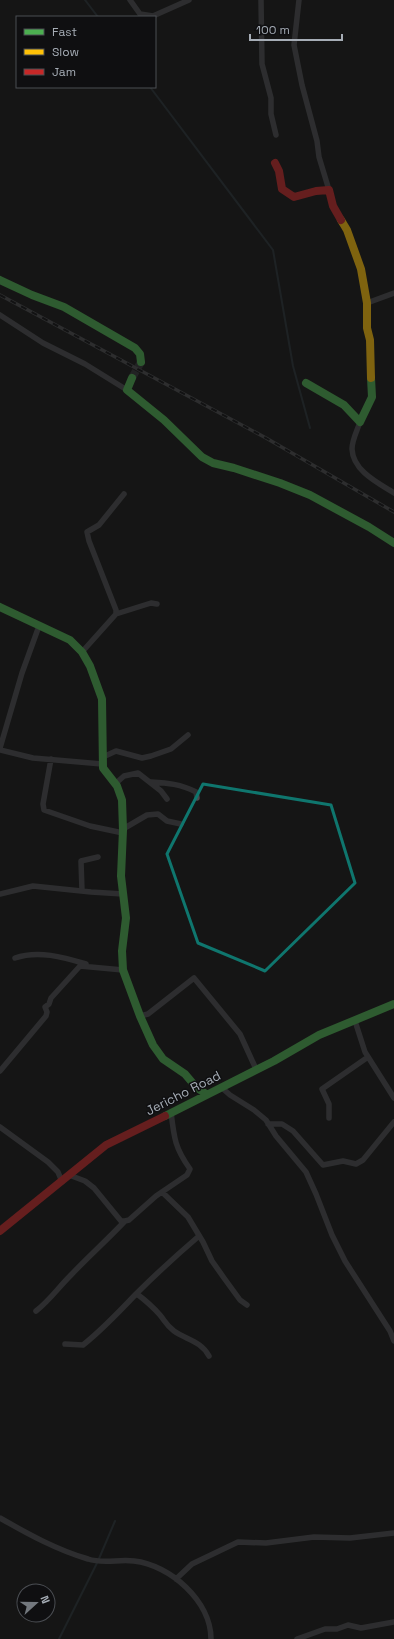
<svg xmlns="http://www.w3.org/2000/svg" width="394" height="1639" font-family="'Space Grotesk',sans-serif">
	<rect width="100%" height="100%" fill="#151515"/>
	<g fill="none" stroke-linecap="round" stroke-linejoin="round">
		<path stroke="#283237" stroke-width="2" d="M85,0l13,17
			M150,87l123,163 20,116 17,62
			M59,1639l39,-78 17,-40"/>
		<path stroke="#323335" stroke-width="8" stroke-dasharray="8 4" stroke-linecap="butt" d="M132,378l9,-16"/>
		<path stroke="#494b4e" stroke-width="5.5" d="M130,0l10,14 13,2 36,-16
			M261,0l1,64 9,34v16l5,21
			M299,0l-5,45 8,40 15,56 2,16 10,33
			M367,303l27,-10
			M0,315l43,28 42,21 42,26
			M360,422c-3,9 -8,18 -8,27 1,22 26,34 42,44
			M116,614l35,-11 6,1
			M82,652l34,-38v-4l-27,-69 -2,-9 12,-7 25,-31
			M0,748l22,-75 17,-47
			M0,750l33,8 69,6
			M103,757l13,-6 26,7 9,-2 20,-7 17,-14
			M51,759l-8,45 1,6 46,16 33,7
			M151,782c16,1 30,2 45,10l1,6
			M115,784l9,-8 14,-3 23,18 6,8
			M123,829l24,-14 11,-1 9,7 14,3
			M82,891l-1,-30 17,-4
			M0,894l33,-8 58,6 32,2
			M15,958c23,-8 48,-1 71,6
			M140,1016l8,-2 46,-36 46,56 16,35
			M355,1021l10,31 29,46
			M0,1071l46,-55 1,-4 -2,-5 4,-3 2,-6 29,-32 43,4
			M221,1087l9,8 24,15 12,10 10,16 30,36 10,22 16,41 13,26 45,70 4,10
			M329,1118v-14l-7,-15 46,-32
			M268,1124h14l11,7 30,34 20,-4 13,3 7,-4 31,-38
			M0,1127l48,35 10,10 4,10
			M69,1175l16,6 9,7 27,33h4
			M162,1192l26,25 15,25 9,19 12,17 16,22 7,5
			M137,1294c8,6 16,13 23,21 5,6 6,10 14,16 13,9 27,10 35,25
			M36,1311c13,-10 22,-23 34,-35 18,-19 37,-36 55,-55l4,-1 27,-24 31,-21 3,-6c-15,-21 -16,-31 -19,-57
			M65,1344l18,1c19,-15 36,-33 53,-51 20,-20 42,-40 63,-58
			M0,1518c28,16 57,32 88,41 15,5 31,0 46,2 36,4 77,40 77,78
			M176,1579l16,-15 46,-22 28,1 48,-6 36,1 44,-5
			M297,1639l28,-10h12l11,-4 13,3 33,-6"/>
		<path stroke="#4caf50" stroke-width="8" d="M0,280l32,15 32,12 71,41 5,6 1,8
			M132,378l-5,12 37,30 38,37 11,6 21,5 46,15 30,12 59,32 25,16
			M306,383l38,22 16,17 12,-25 -1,-19
			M0,607l70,33 12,12 8,14 12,33 1,69 14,18 5,14 1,30 -2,46 5,42 -4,33 1,19 17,46 13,29 10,14 22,15 11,13 10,7
			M165,1116l109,-55 45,-26 75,-31"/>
		<path stroke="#ffc107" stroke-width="8" d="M341,220l6,10 14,39 6,34v25l3,12 1,38"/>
		<path stroke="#c62828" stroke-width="8" d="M275,163l4,8 3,18 12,8 22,-6 13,-1 4,16 8,14
			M0,1231l106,-86 59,-29"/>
		<defs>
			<path id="rail" d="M0,295l266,143 128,74"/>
		</defs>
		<use href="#rail" stroke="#494b4d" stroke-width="3.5"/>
		<use href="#rail" stroke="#0f0f11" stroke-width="2" stroke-dasharray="6" stroke-linecap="butt"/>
	</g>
	<path d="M0 0H394V1639H0ZM203,784l128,21 24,78 -90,88 -67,-28 -31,-89z" fill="#151515" fill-opacity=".55" fill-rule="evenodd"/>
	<path fill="none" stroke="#0f766e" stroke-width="3" stroke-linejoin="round" d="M203,784l128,21 24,78 -90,88 -67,-28 -31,-89z"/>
	<g text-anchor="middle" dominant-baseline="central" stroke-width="3" stroke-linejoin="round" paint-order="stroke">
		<g font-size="13" fill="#a6adb6" stroke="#0f0f11">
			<text transform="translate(183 1093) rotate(-27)">Jericho Road</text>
		</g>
	</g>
	<rect x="16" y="16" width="140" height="72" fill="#0f0f11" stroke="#4b4e53"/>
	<rect x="24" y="29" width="20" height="6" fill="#4caf50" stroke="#4b4e53"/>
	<text x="52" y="36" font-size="12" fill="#a6adb6">Fast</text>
	<rect x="24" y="49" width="20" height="6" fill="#ffc107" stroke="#4b4e53"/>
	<text x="52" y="56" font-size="12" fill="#a6adb6">Slow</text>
	<rect x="24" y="69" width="20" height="6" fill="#c62828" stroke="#4b4e53"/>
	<text x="52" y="76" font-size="12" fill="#a6adb6">Jam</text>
	<g transform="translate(36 1603) rotate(69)"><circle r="19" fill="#0f0f11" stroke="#4b4e53"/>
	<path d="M0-3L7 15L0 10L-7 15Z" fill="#73787e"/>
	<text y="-6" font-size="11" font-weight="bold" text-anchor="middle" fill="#a6adb6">N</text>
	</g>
	<path d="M250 34v6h92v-6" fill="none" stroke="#a6adb6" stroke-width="2"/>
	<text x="256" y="34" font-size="12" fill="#a6adb6" stroke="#0f0f11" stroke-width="3" paint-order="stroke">100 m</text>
</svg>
